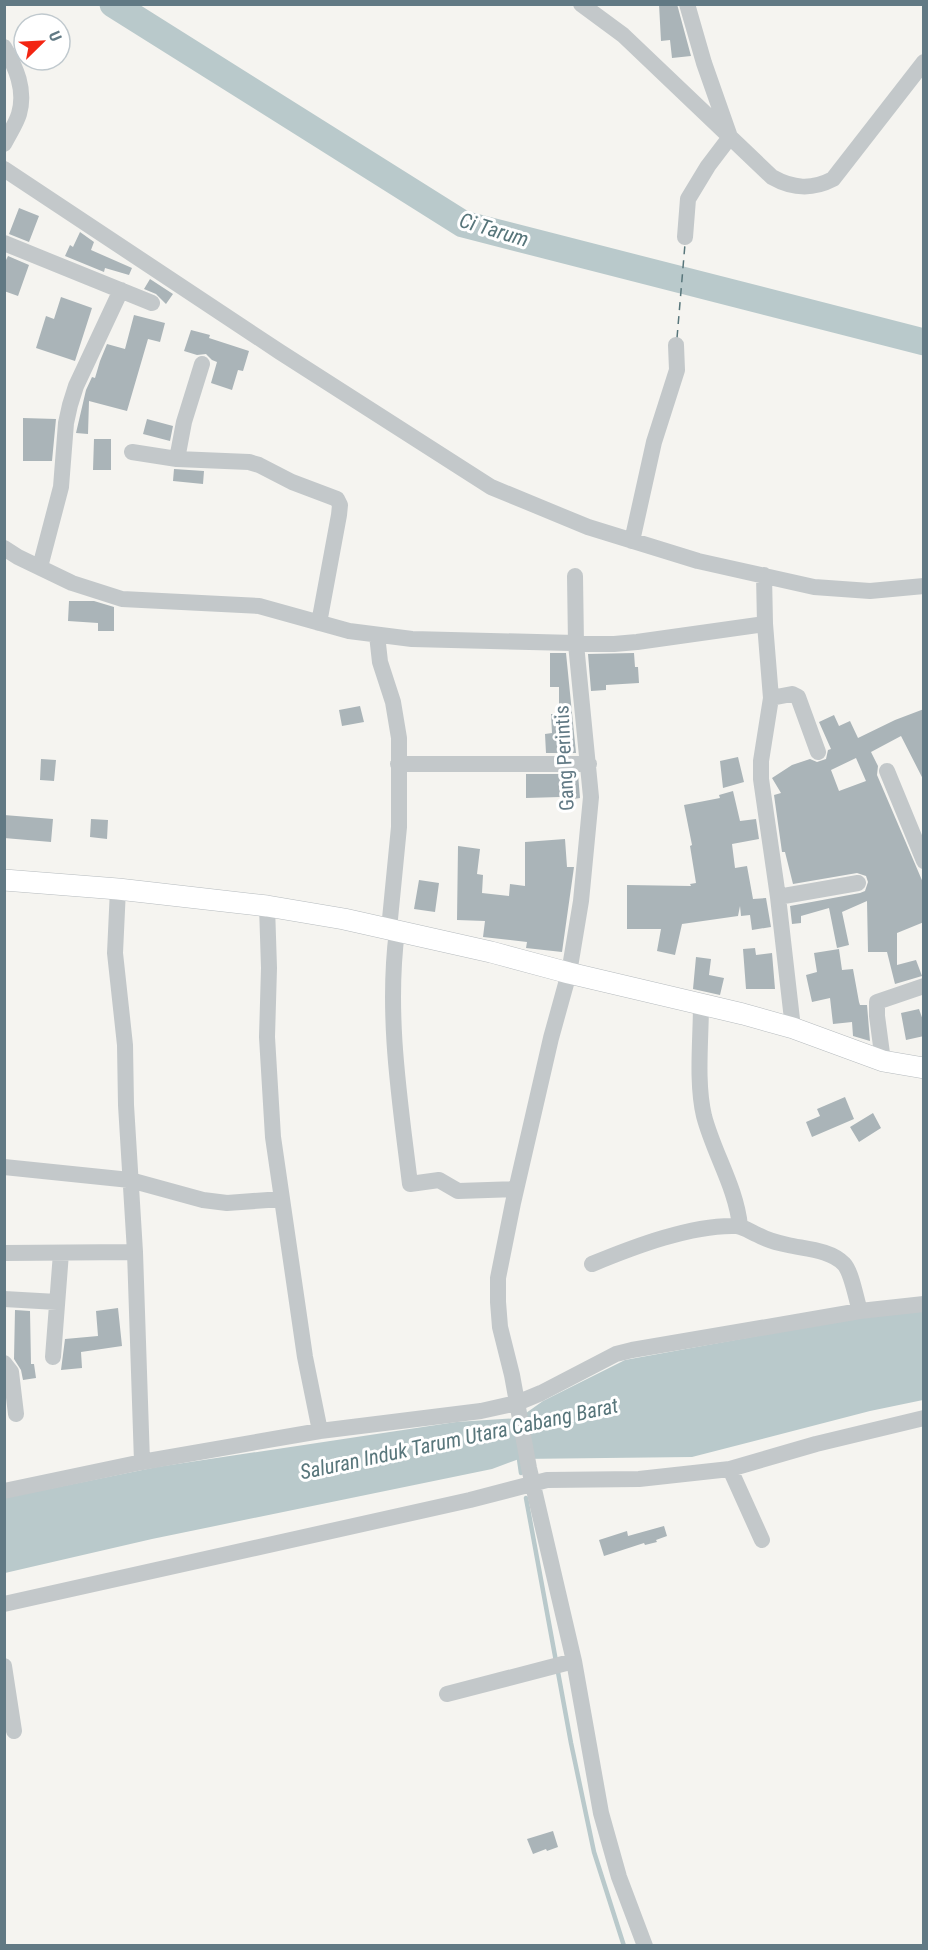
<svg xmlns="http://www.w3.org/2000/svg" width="928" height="1950" font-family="'Roboto Condensed',sans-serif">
	<rect width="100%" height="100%" fill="#f5f4f0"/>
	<path fill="#b9c9cb" d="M923,1306v94l-53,11 -178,46 -173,2 -27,10 -340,70 -147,34 -1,-75 153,-31 299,-45 63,-4 24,-17 82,-41z"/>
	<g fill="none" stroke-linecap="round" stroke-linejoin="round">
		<path stroke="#b9c9cb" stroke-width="4.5" d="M519,1459l2,14
			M526,1498l45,245 23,109 30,94"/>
		<path stroke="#b9c9cb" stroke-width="27" d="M113,4l350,220 461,118"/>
		<path stroke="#58767b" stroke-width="1.5" stroke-dasharray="8 6" stroke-linecap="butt" d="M677,338l8,-94"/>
	</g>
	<path fill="#aab4b8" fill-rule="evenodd" d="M659,4h18l14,52 -19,2 -2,-18 -9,1z
		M19,208l20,8 -10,26 -20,-8z
		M80,232l14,10 -3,8 41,18 -3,7 -24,-7 -1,4 -39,-16 5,-11 3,2z
		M8,256l21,9 -11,31 -14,-5v-27z
		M150,279l23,15 -7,10 -10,-10 -12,-5z
		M61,297l31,11 -17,53 -39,-13 10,-32 8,3z
		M134,315l31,8 -5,19 -12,-3 -21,72 -38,-10 -1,33 -12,-1 10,-43 6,-13 3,1 5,-17 7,-17 18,5z
		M191,330l19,5 -1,3 40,13 -6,20 -5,-1 -6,20 -21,-7 6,-21 -5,-2 -6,-6 -9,1 -13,-4z
		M23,418l33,1 -4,42h-29z
		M147,419l26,7 -3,15 -27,-7z
		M94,439h17v31h-18z
		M174,469l30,2 -1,13 -30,-3z
		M69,601h25l20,6v24h-16v-8l-30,-2z
		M550,653h16l10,100h-30l-1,-19 7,-1 -1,-19h8v-27h-9z
		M634,653l1,14h3l1,16 -33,2v5l-15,1 -3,-37z
		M360,706l4,16 -22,4 -3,-16z
		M924,709v72l-23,-45 -30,16 7,14 -1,9 47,110v37l-27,11v32l19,-5 6,16 -27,8 -8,-32h-19l-1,-51 -25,11 7,33 -12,3 -8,-40 -28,8v7l-9,1 -2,-18 70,-13 5,-2 3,-9 -2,-6 -9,-3 -64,11 -8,-32h-3l-8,-57 7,-2 -9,-15 20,-13 18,-6 7,3 9,-3 2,-9 3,-1 -12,-27 15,-7 5,11 11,-5 8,17 37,-18zM856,758l10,23 -27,10 -8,-21z
		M738,757l6,25 -21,6 -3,-27z
		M41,759l15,1 -2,21 -14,-1z
		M526,774h52l2,24 -13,2v-3h-7l-34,1z
		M733,791l7,30 16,-2 3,20 -27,5 3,24 12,-2 6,33 13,-1 5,29 -19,3 -2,-15 -9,1 -1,-10 -2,10 -56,8 -7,31 -18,-4 4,-22h-34v-44l64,1 -1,-2 6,-1 -6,-37 2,-1 -8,-40 36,-7 -1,-3z
		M4,815l49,4 -2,23 -47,-4z
		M91,819l17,1 -1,19 -17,-2z
		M565,839l2,28h7l-12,85 -36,-4 1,-6 -44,-5 2,-16 -28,-1 1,-74 22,3 -3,25 6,1 -1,18 27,3 1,-12 15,2v-44z
		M419,880l20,3 -4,29 -21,-3z
		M755,948l1,7 16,-2 3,36h-29l-3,-40z
		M839,949l3,21 11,-1 6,33 1,3h7l3,36 -17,-5 -1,-14 -19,2 -3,-26 -18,4 -6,-27 11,-3 -3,-19z
		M696,957l15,2 -2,16 15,3 -4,17 -27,-6z
		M919,1009l5,14v13l-18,4 -5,-27z
		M845,1097l9,22 -42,18 -6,-15 14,-6 -3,-7z
		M873,1113l8,15 -22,14 -9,-15z
		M118,1308l4,38 -41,6 1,16 -21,2 4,-31 33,-3 -2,-25z
		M15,1310l15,1 1,53h3l2,14 -13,2 -2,-10 -7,-11z
		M664,1526l3,10 -11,4 1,2 -12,3 -1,-2 -40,13 -5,-16 28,-9 1,5z
		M553,1831l5,16 -11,4 -1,-2 -13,5 -6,-15z"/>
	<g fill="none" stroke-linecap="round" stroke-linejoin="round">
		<defs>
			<path id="major" d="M4,880l114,9 149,17 77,13 147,33 78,21 174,41 50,14 90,33 41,7"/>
		</defs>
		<use href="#major" stroke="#b6bbbe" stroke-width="22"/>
		<path stroke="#c3c8ca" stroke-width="16" d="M581,4l42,31 149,142c21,12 40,13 61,2l91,-117
			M4,47c12,20 22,43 15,67 -3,10 -10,20 -15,30
			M4,169l276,183 211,135 97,40 110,34 116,26 56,4 54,-5
			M685,237l3,-38 20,-33 22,-29 -26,-74 -17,-59
			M4,243l148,60
			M132,452l45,7 72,3 10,3 33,17 45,17 3,6 -1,10 -20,108
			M177,459l7,-37 18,-58
			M632,541l22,-99 23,-72 -1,-25
			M4,548l14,9 54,26 50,16 137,7 90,25 63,8 202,5 23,-2 128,-18
			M40,567l21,-80 5,-64 4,-18 6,-19 45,-96
			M764,575l1,49 6,74 -10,63v18l17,118 15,131
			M575,576l1,68 15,153 -10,104 -12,72 -18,65 -38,165 -15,75v24l2,25 12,48 17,93 45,193 27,152 18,64 26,69
			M377,635l3,27 13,40 6,36v89l-10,102
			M771,698l21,-4 6,3 20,55
			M398,764h191
			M887,771l37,90
			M118,889l-3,64 10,92 1,60 9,147 7,210
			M778,897l80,-14
			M267,906l2,62 -2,69 6,100 32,220 15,74
			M397,931c-11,84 3,170 13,253l29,-4 19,11 58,-2
			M701,1004c0,35 -5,78 3,112 10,38 32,71 36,110
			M883,1061l-6,-45v-14l47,-16
			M4,1167l126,13 73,20 24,3 55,-4
			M4,1253l131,-1
			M592,1264c41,-17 101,-40 145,-38 7,1 14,6 21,9 9,5 20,8 30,10 18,4 43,5 56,19 8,9 12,35 16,47
			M4,1299l53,3
			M53,1357l8,-104
			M4,1363l7,9 5,42
			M730,1469l32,71
			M4,1491l138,-29 178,-31 161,-20 36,-8 24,-10 75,-39 16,-4 228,-39 64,-7
			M4,1604l466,-104 77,-20 92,-1 91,-10 86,-25 108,-26
			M4,1666l10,65
			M447,1694l127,-33"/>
		<use href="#major" stroke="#fff" stroke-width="21"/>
	</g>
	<g text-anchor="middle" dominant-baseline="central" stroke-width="6" stroke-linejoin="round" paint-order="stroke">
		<g font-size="20" fill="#617984" stroke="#fff">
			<text transform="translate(564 758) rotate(-93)">Gang Perintis</text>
		</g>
		<g font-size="21" font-style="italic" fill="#58767b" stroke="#fff">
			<text transform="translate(494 230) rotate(17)">Ci Tarum</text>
			<text transform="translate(459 1439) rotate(-12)">Saluran Induk Tarum Utara Cabang Barat</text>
		</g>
	</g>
	<rect width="928" height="1950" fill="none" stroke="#617984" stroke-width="12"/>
	<g transform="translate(42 42) rotate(66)"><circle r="28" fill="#ffffff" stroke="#c0c9ce" stroke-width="1.5"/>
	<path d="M0-4.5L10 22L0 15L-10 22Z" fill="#f32512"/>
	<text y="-9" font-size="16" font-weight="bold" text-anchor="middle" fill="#617984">U</text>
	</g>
</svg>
